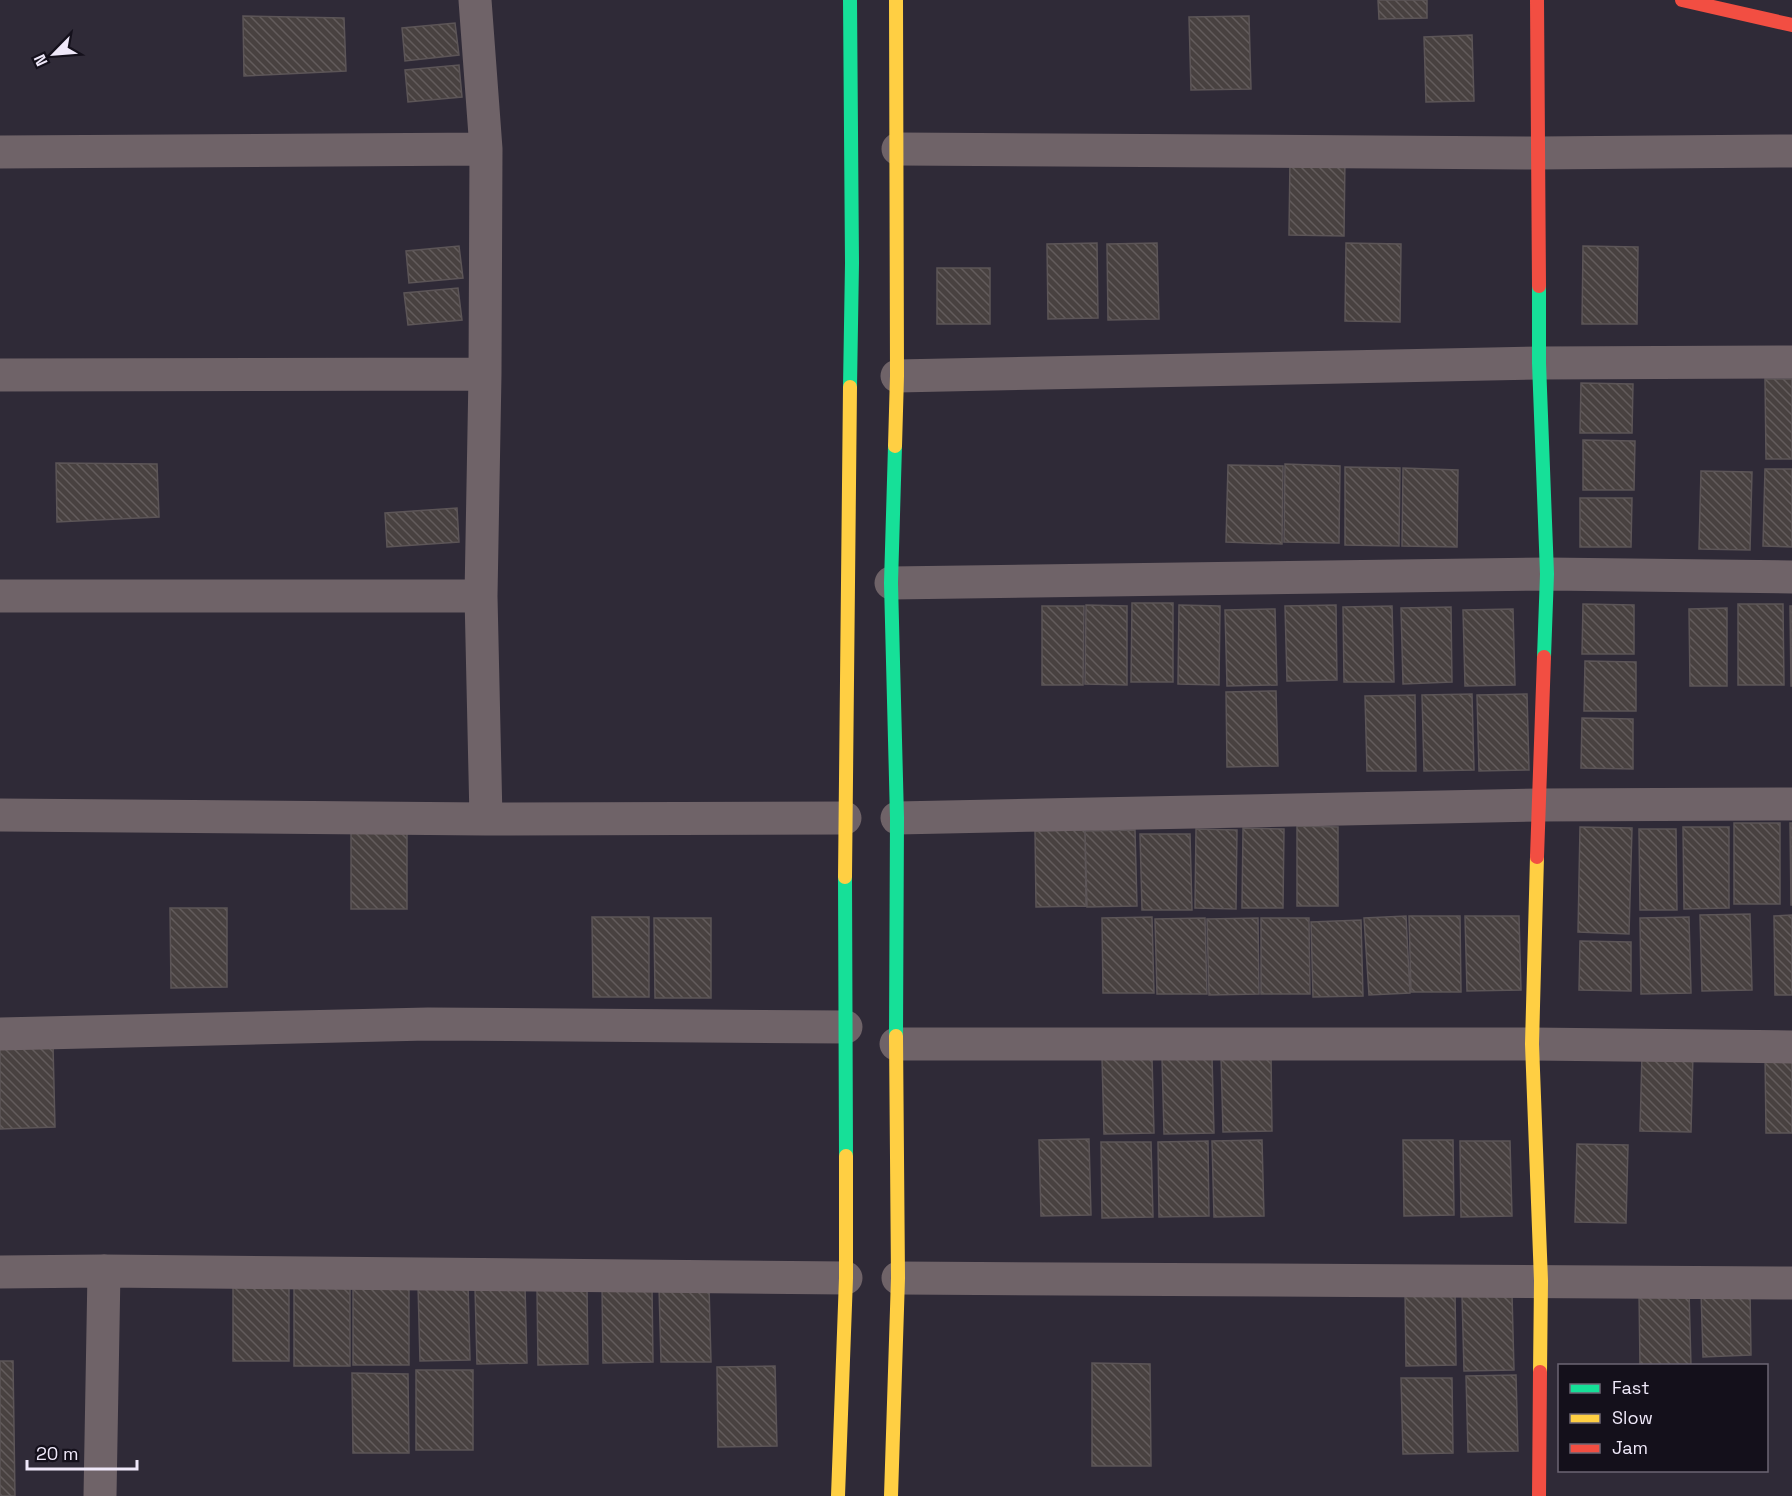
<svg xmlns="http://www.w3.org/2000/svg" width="1792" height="1496" font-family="'Space Grotesk',sans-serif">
	<defs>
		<pattern id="building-back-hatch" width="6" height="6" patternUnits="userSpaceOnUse" patternTransform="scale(1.5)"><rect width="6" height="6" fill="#484140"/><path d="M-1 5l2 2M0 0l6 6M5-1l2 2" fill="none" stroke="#635c5c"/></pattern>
	</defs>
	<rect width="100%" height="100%" fill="#2f2a37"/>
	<path fill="url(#building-back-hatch)" stroke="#5c5557" stroke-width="1.5" d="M1378,0h49v18l-48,1z
		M243,16l101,2 2,53 -102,5z
		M1249,16l2,73 -60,1 -2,-73z
		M455,23l4,32 -54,6 -3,-33z
		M1472,35l2,66 -48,1 -2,-65z
		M459,65l3,32 -54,5 -3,-32z
		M1290,158l55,1 -1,77 -55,-1z
		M1097,243l1,75 -50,1 -1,-75z
		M1157,243l2,76 -51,1 -1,-76z
		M1346,243l55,1 -1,78 -55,-1z
		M459,246l4,32 -54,5 -3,-32z
		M1583,246l55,1 -1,77h-55z
		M937,268h53v56h-53z
		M458,288l4,32 -54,5 -4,-32z
		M1765,379h27v80h-26z
		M1581,383l52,1 -1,49h-52z
		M1583,440l52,1 -1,49h-51z
		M56,463l101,1 2,53 -102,5z
		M1285,464l55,2 -1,77 -55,-1z
		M1228,465l55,1 -1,78 -56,-2z
		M1345,467l55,1 -1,78 -54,-1z
		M1403,468l55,2 -1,77 -55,-1z
		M1765,469h27v78l-29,-1z
		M1701,471l51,1 -2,78 -51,-1z
		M1580,498h52l-1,49h-51z
		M457,508l2,34 -72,5 -2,-34z
		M1132,603h41v79h-42z
		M1583,604l51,1v49h-52z
		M1738,604h45l1,81h-46z
		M1086,605l41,1v79l-42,-1z
		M1179,605l41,1 -1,79 -41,-1z
		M1336,605l1,75 -50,1 -2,-75z
		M1042,606h42l-1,79h-41z
		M1392,606l2,76h-50l-1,-75z
		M1790,606h2v80h-1z
		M1451,607l1,75 -49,2 -2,-76z
		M1727,608v78h-37l-1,-77z
		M1275,609l2,76 -50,1 -2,-76z
		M1513,609l2,76 -50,1 -2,-76z
		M1585,661l51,1v49h-52z
		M1276,691l2,75 -51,1 -1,-75z
		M1472,694l2,76 -50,1 -2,-76z
		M1527,694l2,76 -50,1 -2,-76z
		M1415,695l1,76h-49l-2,-75z
		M1582,718l51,1v50l-52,-1z
		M1734,823h46v81h-46z
		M1790,823h2v82h-1z
		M1297,826l41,1v79h-41z
		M1580,827l52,1 -3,106 -51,-2z
		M1683,827h46v81l-45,1z
		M1243,828l41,1 -1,79h-41z
		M351,829l56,1v79h-56z
		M1196,829l41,1 -1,79 -41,-1z
		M1639,829h37l1,81h-37z
		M1085,830l1,76 -50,1 -1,-76z
		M1135,830l2,76 -50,1 -2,-76z
		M1140,834h50l2,76h-50z
		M170,908h57v79l-56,1z
		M1750,914l2,76 -50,1 -2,-76z
		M1792,915v80h-17l-1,-79z
		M1406,916l4,77 -41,2 -5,-77z
		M1409,916h51l1,76h-50z
		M1465,916h54l2,74 -54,1z
		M592,917h57v80h-56z
		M1152,917l2,76h-51l-1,-75z
		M1689,917l2,76 -50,1 -1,-76z
		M654,918h57v80h-56z
		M1205,918l2,76h-50l-2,-75z
		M1258,918l1,76 -50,1 -2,-76z
		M1261,918h48l1,76h-49z
		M1361,920l2,76 -50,1 -2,-75z
		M1580,941l51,1v49l-52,-1z
		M53,1045l2,82 -55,2v-83z
		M1792,1052v81h-26l-1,-80z
		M1642,1053l51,1 -2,78 -51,-1z
		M1271,1055l1,76 -49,1 -2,-76z
		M1152,1057l2,76 -50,1 -2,-76z
		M1212,1057l2,76 -50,1 -2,-76z
		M1089,1139l2,76 -50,1 -2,-76z
		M1262,1140l2,76 -50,1 -2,-76z
		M1403,1140h50l1,75 -50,1z
		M1208,1141l1,75 -50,1 -1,-75z
		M1460,1141h50l2,75 -51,1z
		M1101,1142h50l2,75 -51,1z
		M1577,1144l51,1 -2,78 -51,-1z
		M233,1281h56v80h-56z
		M468,1284l2,76 -50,1 -2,-76z
		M353,1285h56v80h-56z
		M294,1286h56v80h-56z
		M709,1286l2,76h-50l-2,-75z
		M525,1287l2,76 -50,1 -2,-76z
		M602,1287h50l1,75 -50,1z
		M587,1288l1,76 -50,1 -1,-76z
		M1405,1290h50l1,75 -50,1z
		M1750,1290l1,65 -48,2 -2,-66z
		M1689,1291l2,75h-51l-1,-74z
		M1512,1294l2,76 -50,1 -2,-76z
		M0,1361h13l2,135h-15z
		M1092,1363l58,1 1,102h-59z
		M775,1366l2,80 -59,1 -1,-80z
		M416,1370h57v80h-57z
		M352,1373l56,1 1,79h-56z
		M1516,1375l2,76 -50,1 -2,-76z
		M1401,1378h51l1,75 -50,1z"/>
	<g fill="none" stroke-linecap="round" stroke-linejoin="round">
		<path stroke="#6f6368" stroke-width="33" d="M475,0l11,149 -1,225 -4,222 5,223
			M898,149l640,4 254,-2
			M0,152l486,-3
			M0,375l485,-1
			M897,376l642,-13 253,-1
			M891,583l656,-9 245,3
			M0,596h481
			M0,815l486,4 359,-1
			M897,818l641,-13 254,-1
			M0,1034l428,-10 418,3
			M896,1044h636l260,3
			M0,1272l104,-1 742,7
			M898,1278l894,5
			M100,1496l4,-225"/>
		<path stroke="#16e098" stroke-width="14" d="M850,0l2,263 -2,124
			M1539,286v77l8,211 -3,83
			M895,446l-4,137 6,235 -1,218
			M845,877l1,279"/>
		<path stroke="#ffcf43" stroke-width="14" d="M895,446l2,-70 -1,-376
			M1537,857l-5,187 9,237 -1,91
			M845,877l5,-490
			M838,1496l8,-218v-122
			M891,1496l7,-218 -2,-242"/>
		<path stroke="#f24e42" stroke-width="14" d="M1537,0l2,286
			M1682,0l110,25
			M1537,857l7,-200
			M1539,1496l1,-124"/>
	</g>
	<rect x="1558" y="1364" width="210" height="108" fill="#14101b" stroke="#6c6674" stroke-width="1.5"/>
	<rect x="1570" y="1384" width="30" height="9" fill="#16e098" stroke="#6c6674" stroke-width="1.5"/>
	<text x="1612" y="1394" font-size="18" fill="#efe8f9">Fast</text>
	<rect x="1570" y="1414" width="30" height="9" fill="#ffcf43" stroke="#6c6674" stroke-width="1.5"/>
	<text x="1612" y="1424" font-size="18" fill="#efe8f9">Slow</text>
	<rect x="1570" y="1444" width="30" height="9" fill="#f24e42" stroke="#6c6674" stroke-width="1.5"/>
	<text x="1612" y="1454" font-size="18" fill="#efe8f9">Jam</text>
	<g transform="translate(54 54) rotate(245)" stroke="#14101b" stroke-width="4.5" paint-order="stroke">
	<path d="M0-4.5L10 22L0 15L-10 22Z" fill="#efe8f9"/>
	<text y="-9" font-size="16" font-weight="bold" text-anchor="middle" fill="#efe8f9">N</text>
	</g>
	<path d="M27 1460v9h110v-9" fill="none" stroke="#efe8f9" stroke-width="3"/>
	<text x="36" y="1460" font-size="18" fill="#efe8f9" stroke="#14101b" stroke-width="4.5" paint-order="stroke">20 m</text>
</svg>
